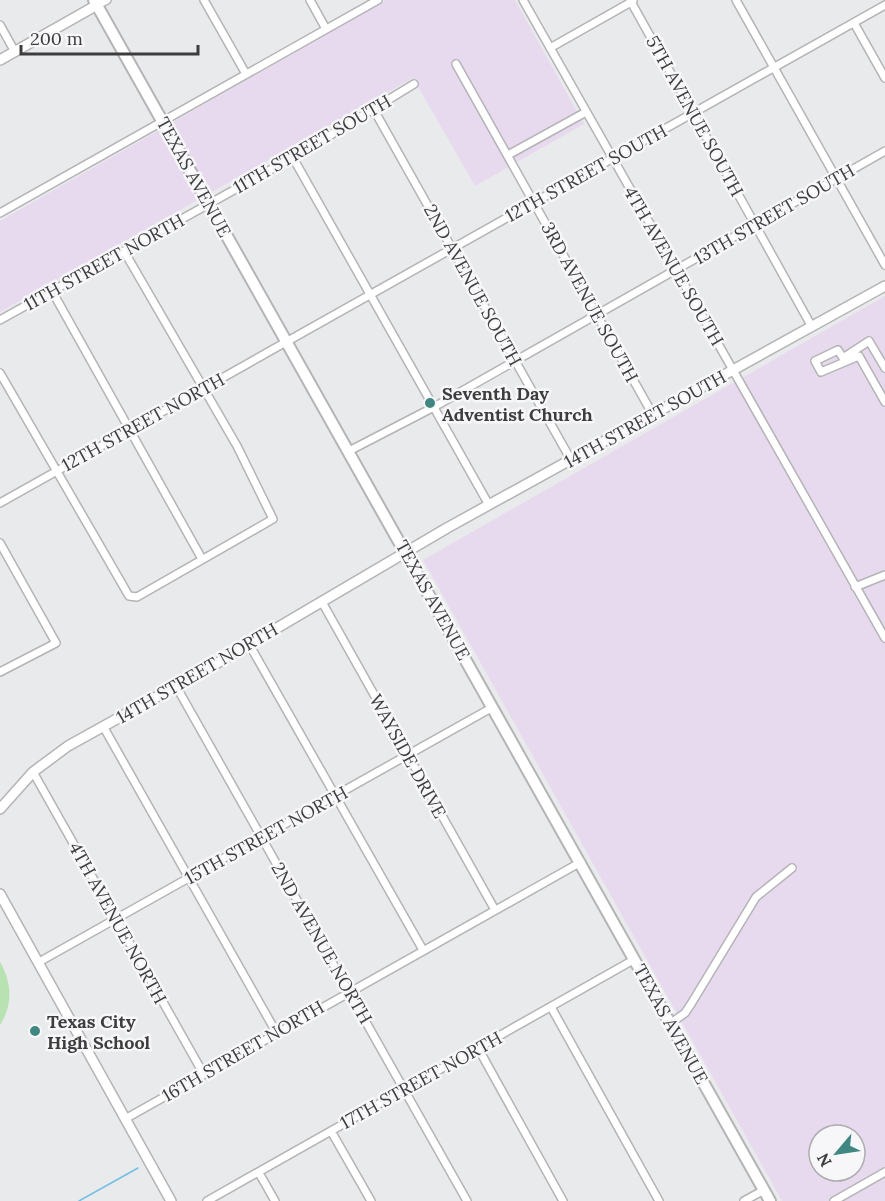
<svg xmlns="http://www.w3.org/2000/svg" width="885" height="1201" font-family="Lora,serif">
	<rect width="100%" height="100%" fill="#e9eaec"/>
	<path fill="#e8daee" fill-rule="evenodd" d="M386,0h129l69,124 -109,62 -62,-108 -413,234v-91z
		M885,296v905h-103l-359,-641zM819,1135h36v36h-36z"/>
	<path fill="#b8e2b1" d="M0,962c12,21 13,43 0,63z"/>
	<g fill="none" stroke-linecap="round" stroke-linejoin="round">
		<path stroke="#71bfe5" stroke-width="1.5" d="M79,1201l59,-33"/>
		<defs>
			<path id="minor" d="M204,0l42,74
				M310,0l16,29
				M523,0l362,638
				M630,0l182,327
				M736,0l149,265
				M97,5l10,-5
				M854,23l31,55
				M0,25l15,27
				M550,48l83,-47
				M456,64l197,351
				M374,110l197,350
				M508,155l78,-43
				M292,156l197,349
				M0,213l378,-213
				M52,291l150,268
				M0,320l306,-170 108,-66
				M885,368l-16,-27 -26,17 -5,-8 -23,11 6,11 38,-16 26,46
				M0,373l129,223 8,1 136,-78 -36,-73 -113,-195
				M349,451l85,-44 451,-256
				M0,503l885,-498
				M0,543l56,100 -56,29
				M855,587l30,-12
				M322,602l173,308
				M249,644l174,306
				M176,686l291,515
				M103,726l173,306
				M33,772l170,301
				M39,962l454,-255
				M551,1007l108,194
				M671,1023l14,-10 6,-9 65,-107 36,-29
				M478,1048l85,153
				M125,1119l456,-257
				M331,1131l40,70
				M259,1173l16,28
				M207,1201l428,-242
				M744,1201l20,-11
				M834,1201l51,-29"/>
			<path id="tertiary" d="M0,60l97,-55
				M0,809l33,-37 35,-26 146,-81 233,-137 438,-242
				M0,894l171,307"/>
			<path id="secondary" d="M94,0l676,1201"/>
		</defs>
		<use href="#minor" stroke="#b4b4b6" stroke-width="10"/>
		<use href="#tertiary" stroke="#b4b4b6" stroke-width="12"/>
		<use href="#secondary" stroke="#b4b4b6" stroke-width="14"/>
		<use href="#minor" stroke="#fff" stroke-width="7"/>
		<use href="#tertiary" stroke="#fff" stroke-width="9"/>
		<use href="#secondary" stroke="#fff" stroke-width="10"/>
	</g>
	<g fill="#408782" stroke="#f7f7f9" stroke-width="2">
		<circle cx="430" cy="403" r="6"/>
		<circle cx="35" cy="1031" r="6"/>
	</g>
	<g text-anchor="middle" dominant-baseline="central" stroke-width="5" stroke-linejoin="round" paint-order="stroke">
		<g font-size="18" fill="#3d3d3e" stroke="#f7f7f9">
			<text transform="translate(695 116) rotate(61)">5TH AVENUE SOUTH</text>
			<text transform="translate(312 144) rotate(-30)">11TH STREET SOUTH</text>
			<text transform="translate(586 173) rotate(-29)">12TH STREET SOUTH</text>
			<text transform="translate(194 177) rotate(61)">TEXAS AVENUE</text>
			<text transform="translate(774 214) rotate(-30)">13TH STREET SOUTH</text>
			<text transform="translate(104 262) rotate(-29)">11TH STREET NORTH</text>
			<text transform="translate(674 266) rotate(60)">4TH AVENUE SOUTH</text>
			<text transform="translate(473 285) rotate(61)">2ND AVENUE SOUTH</text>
			<text transform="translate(590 302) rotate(61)">3RD AVENUE SOUTH</text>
			<text transform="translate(645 419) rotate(-29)">14TH STREET SOUTH</text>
			<text transform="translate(143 422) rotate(-29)">12TH STREET NORTH</text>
			<text transform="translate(433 600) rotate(61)">TEXAS AVENUE</text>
			<text transform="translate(197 673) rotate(-30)">14TH STREET NORTH</text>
			<text transform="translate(408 756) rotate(61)">WAYSIDE DRIVE</text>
			<text transform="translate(266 835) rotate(-29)">15TH STREET NORTH</text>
			<text transform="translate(118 923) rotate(61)">4TH AVENUE NORTH</text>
			<text transform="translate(322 943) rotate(60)">2ND AVENUE NORTH</text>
			<text transform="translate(671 1024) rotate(61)">TEXAS AVENUE</text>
			<text transform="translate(243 1051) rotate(-30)">16TH STREET NORTH</text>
			<text transform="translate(421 1080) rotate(-29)">17TH STREET NORTH</text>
		</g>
		<g font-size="18" font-weight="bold" fill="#3d3d3e" stroke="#f7f7f9" text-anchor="start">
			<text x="442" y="393">Seventh Day<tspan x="442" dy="21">Adventist Church</tspan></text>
			<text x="47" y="1021">Texas City<tspan x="47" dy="21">High School</tspan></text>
		</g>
	</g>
	<g transform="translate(837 1153) rotate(241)"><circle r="28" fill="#f7f7f9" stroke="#adadae" stroke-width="1.5"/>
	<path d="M0-4.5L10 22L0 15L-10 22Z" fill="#408782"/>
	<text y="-9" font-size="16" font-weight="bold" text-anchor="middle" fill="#3d3d3e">N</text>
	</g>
	<path d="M21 45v9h177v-9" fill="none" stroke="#3d3d3e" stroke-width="3"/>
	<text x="30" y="45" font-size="18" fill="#3d3d3e" stroke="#f7f7f9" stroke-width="4.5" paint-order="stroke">200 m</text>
</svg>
